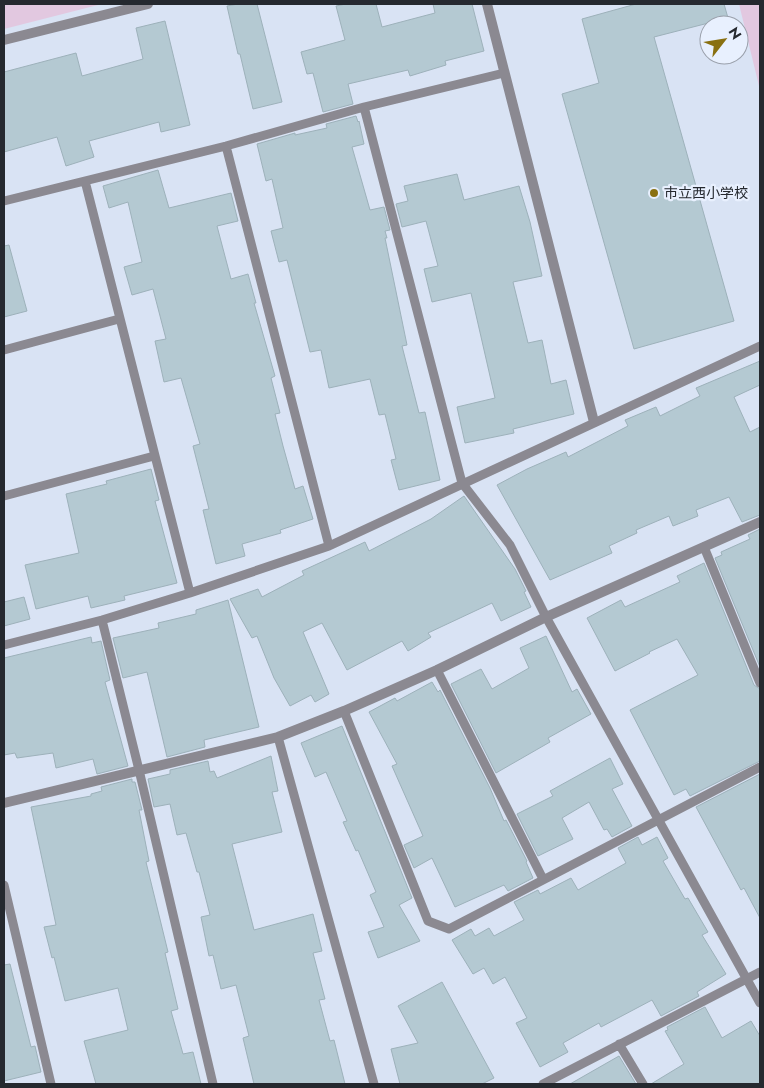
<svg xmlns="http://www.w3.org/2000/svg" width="764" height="1088" font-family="Jost,'Noto Sans JP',sans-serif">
	<rect width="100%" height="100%" fill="#d9e3f4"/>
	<path fill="#e2c8e0" d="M4,4h98l-98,25z
		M739,4h21v86z"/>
	<path fill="#b4c9d2" stroke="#9db1ba" d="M238,4h19l25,98 -29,7 -13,-55h-2l-11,-48z
		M346,4h30l6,23 53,-14 -2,-9h39l12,47 -39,10 1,4 -36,11 -2,-6 -60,14 5,20 -30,8 -10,-39 -6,1 -6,-22 44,-12 -9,-34z
		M636,4h88l4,14 -74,19 80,284 -100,28 -72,-255 37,-11 -17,-64z
		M165,21l25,104 -29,7 -2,-10 -70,19 5,16 -28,9 -9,-29 -53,15v-80l72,-19 6,23 61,-17 -7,-31z
		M356,116l2,6 1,-1 5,23 -12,3 18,63 14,-3 6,23 -5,1 2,7h-2l22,107 -5,1 17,67 6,-1 15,68 -41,10 -8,-30 5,-1 -11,-45 -6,1 -9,-36 -41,9 -8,-38 -11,2 -23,-92 -8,2 -8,-31 12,-3 -11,-49 -6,2 -9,-37 38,-11v2l32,-7 -1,-4z
		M158,170l11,38 62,-15 7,28 -21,5 14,53 17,-5 8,29h-2l21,73 -4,2 9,35 -5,1 8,32 12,43 8,-3 10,33 -33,11 1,3 -39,11 3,12 -29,8 -13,-54 6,-1 -16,-63 7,-2 -19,-66 -17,4 -9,-41 11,-2 -13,-50 -21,6 -8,-28 18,-5 -14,-60 -19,6 -6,-22z
		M457,174l7,26 55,-14 11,36 12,54 -29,6 15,61 14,-3 9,44 15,-4 8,34 -61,15 1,4 -49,10 -8,-36 38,-9 -24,-105 -39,9 -8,-33 14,-3 -12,-45 -24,6 -6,-23 12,-3 -4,-15z
		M9,245l18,66 -23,6v-71z
		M760,361v24l-26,12 16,35 10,-5v88l-18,7 -13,-25 -33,13 2,6 -25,10 -4,-10 -33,14 1,3 -28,13 3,7 -62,27 -53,-95 30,-16 39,-17 2,5 60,-31 -3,-6 31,-13 4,9 40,-20 -4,-8z
		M151,469l8,31 -4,1 22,82 -53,13 1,4 -34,8 -3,-12 -52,13 -11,-44 54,-12 -13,-59 41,-10 -1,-3z
		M464,496l51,73 11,22 -2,1 7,15 -30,14 -9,-18 -64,30 3,4 -23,14 -6,-10 -55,29 -25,-47 -19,9 26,62 -14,8 -4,-7 -21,11 -16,-28 -17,-42 -5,2 -22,-39 28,-10 4,8 42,-22 -2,-4 63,-29 4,9 62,-32z
		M760,529v138l-45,-109 7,-3 -1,-3 29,-13 -2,-4z
		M704,563l50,122 6,4v72l-70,35 -4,-7 -12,6 -44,-85 68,-35 -21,-36 -28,13 1,1 -35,18 -28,-53 34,-18 4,7 55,-25 -3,-6z
		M24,597l6,22 -26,7v-24z
		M228,600l31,127 -55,13 1,7 -38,10 -20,-85 -24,6 -10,-40 46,-10 -1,-5 38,-9v-4z
		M546,636l26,56 5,-3 14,25 -43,24 2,4 -54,31 -45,-89 30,-15 11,20 37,-21 -9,-20z
		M91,637l1,6 9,-2 9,39 -5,2 23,84 -31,8 -4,-15 -37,9 -3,-15 -36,5 -2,-5 -11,2v-97z
		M432,682l6,10 2,-2 50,98 14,33 2,-1 21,41 -1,1 7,16 -25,13 -4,-6 -49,22 -23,-49 -18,10 -10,-23 19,-9 -31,-70 5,-2 -28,-52 26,-14 2,3z
		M342,726l70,172 -13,7 21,36 -42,17 -10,-26 16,-5 -14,-32 6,-3 -18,-42 -2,1 -13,-29 4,-1 -21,-49 -11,5 -14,-34z
		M271,756l7,35 -6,1 10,40 -50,12 22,86 59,-16 9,37 -9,2 12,46 -6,1 11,41 4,-1 11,44h-91l-11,-46 6,-2 -13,-51 -15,4 -8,-34 -4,1 -8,-39 9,-2 -11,-43h-2l-11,-39 -9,2 -7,-31 -16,3 -6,-28 22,-5v-4l38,-9 2,11 4,-1 3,7z
		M610,758l13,26 -11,5 20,37 -20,11 -5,-8 -3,1 -15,-28 -27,16 11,21 -35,17 -21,-42 36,-18 -3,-5z
		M760,774v144l-16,-30 -3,2 -45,-83z
		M132,779v3h3l7,28h-3l10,51 -3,1 22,90 -3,1 13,56 -7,2 12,43 10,-2 8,32h-105l-12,-43 44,-11 -10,-42 -53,13 -11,-44 -2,1 -8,-31 12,-2 -25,-118 60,-11v-2l11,-3 -1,-4z
		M638,837l4,8 15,-8 11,21 -5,3 22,38 3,-1 20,34 -6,3 24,39 -29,18 2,4 -38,20 -9,-16 -51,27 -2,-4 -36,20 5,9 -28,15 -24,-44 11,-5 -22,-41 -12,7 -9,-16 -11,6 -21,-34 19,-11 4,7 14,-8 5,8 30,-16 -10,-18 24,-12 2,4 31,-16 7,12 48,-27 -8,-15z
		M10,964l21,83 4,-1 6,26 -37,9v-116z
		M442,982l52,96 -12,6h-82l-9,-35 27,-6 -20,-37z
		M705,1007l17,31 29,-17 9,15v48h-109l33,-20 -19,-33 3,-1 -1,-3z
		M619,1056l17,28h-66z"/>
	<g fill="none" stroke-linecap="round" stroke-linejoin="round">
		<path stroke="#8b8991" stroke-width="9" d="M364,107l98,376 48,62 36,72 214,386
			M226,146l103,400
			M85,181l105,412
			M4,201l222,-55 138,-39 140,-34
			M4,350l115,-31
			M4,496l150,-40
			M704,547l56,136
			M102,620l37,150 74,314
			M4,645l98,-25 88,-27 139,-47 431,-200
			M437,670l106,209
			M344,711l84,210 21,8 311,-162
			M278,737l96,347
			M4,885l47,199
			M619,1044l24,40
			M543,1084l217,-112"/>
		<path stroke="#8b8991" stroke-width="10" d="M487,4l107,418
			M4,40l144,-36
			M4,803l274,-66 66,-26 93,-41 109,-53 214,-95"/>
	</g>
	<circle fill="#897011" stroke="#e8f0fe" stroke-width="2" cx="654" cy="193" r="5"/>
	<g text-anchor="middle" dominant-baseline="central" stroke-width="4.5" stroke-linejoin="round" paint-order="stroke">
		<g font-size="14" fill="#25292f" stroke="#e8f0fe" text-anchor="start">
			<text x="664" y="193">市立西小学校</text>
		</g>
	</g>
	<rect width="764" height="1088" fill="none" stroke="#25292f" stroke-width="10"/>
	<g transform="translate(724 40) rotate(59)"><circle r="24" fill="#e8f0fe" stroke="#9aa0ab"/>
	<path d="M0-4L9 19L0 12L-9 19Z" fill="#897011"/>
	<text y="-8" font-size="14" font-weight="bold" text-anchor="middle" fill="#25292f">N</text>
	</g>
</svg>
